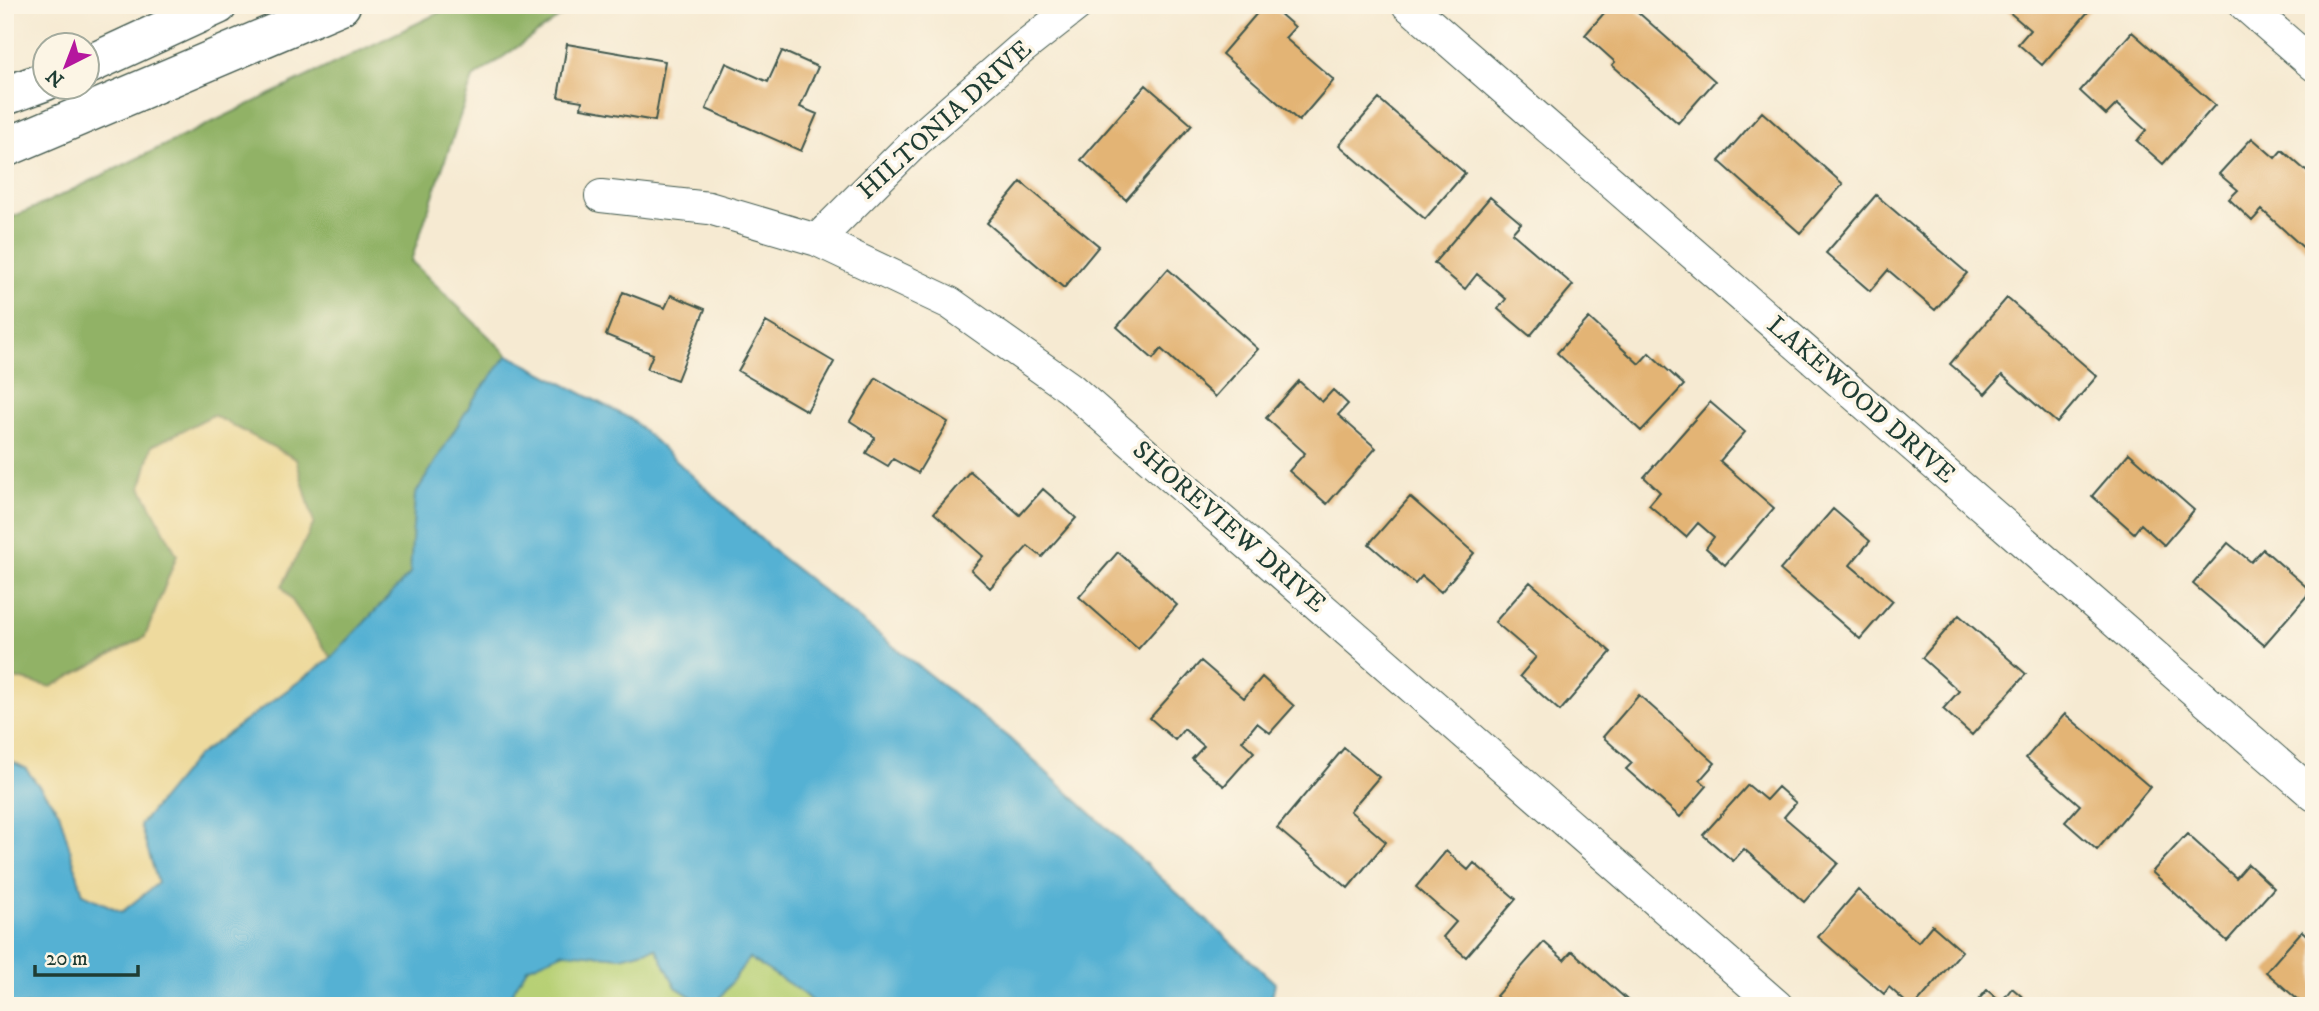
<svg xmlns="http://www.w3.org/2000/svg" width="2319" height="1011" font-family="'IM FELL DW Pica',serif">
	<rect width="100%" height="100%" fill="#fcf5e5"/>
	<filter id="ink" filterUnits="userSpaceOnUse"><feTurbulence type="fractalNoise" baseFrequency=".0143" numOctaves="2"/><feDisplacementMap in="SourceGraphic" scale="14" xChannelSelector="R" yChannelSelector="G"/><feConvolveMatrix kernelMatrix="1 2 1 2 8 2 1 2 1" color-interpolation-filters="sRGB"/></filter>
	<filter id="wash" filterUnits="userSpaceOnUse"><feTurbulence type="fractalNoise" baseFrequency=".00686" numOctaves="4" result="noise"/><feDisplacementMap in="SourceGraphic" scale="28" xChannelSelector="R" yChannelSelector="G"/><feGaussianBlur stdDeviation="1.57" result="paint"/><feColorMatrix in="noise" values="0 0 0 0 0 0 0 0 0 0 0 0 0 0 0 0 0 1.4 0 .05"/><feComposite in="paint" operator="in"/></filter>
	<g filter="url(#wash)">
		<rect width="100%" height="100%" fill="#f6ead2"/>
		<path fill="#b7d075" stroke="#6b8654" stroke-width="2" d="M657,948l19,39 30,19h-202l23,-38 37,-17 57,6z
			M749,958l50,32 18,16h-103z"/>
		<path fill="#91b266" stroke="#58784d" stroke-width="2" d="M455,5h122l-104,73 -62,183 97,94 -35,45 -58,95 -5,79 -79,84 -50,-73 33,-62 -102,-107 -60,30 -11,41 36,68 -32,82 -94,50 -46,-11v-456l36,-15z"/>
		<path fill="#eeda9e" stroke="#868c69" stroke-width="2" d="M213,415l83,44 18,64 -32,63 49,72 -135,99 -37,126 -37,29 -39,-18 -24,-82 -34,-44 -20,-10v-82l46,11 94,-50 32,-82 -36,-68 11,-41z"/>
		<path fill="#55b1d3" stroke="#3a7784" stroke-width="2" d="M508,355l123,64 146,135 232,184 266,245 -5,23h-453l-18,-16 -50,-32 -35,48h-8l-30,-19 -20,-39 -35,9 -57,-5 -37,16 -23,38h-499v-248l20,10 34,44 24,82 39,18 36,-29 -18,-58 56,-68 135,-99 79,-84 5,-79 58,-95z"/>
		<g id="blocks">
			<path fill="#e3b475" d="M1264,5h6l25,22 -10,11 49,42 -35,41 -77,-67z
				M1611,5h19l85,76 -37,42 -66,-58 3,-3 -30,-27z
				M2001,5h93l-52,60 -24,-21 12,-14z
				M2132,32l83,73 -52,59 -26,-23 9,-11 -29,-26 -11,11 -26,-24z
				M567,44l98,17 -10,60 -74,-13 1,-7 -24,-4z
				M782,51l36,16 -18,40 17,7 -16,37 -95,-42 20,-46 42,19z
				M1146,85l46,40 -66,75 -45,-40z
				M1379,99l86,74 -40,46 -86,-74z
				M1762,112l81,72 -43,49 -81,-72z
				M2252,138l23,20 7,-8 32,28v66l-7,7 -45,-41 -10,11 -23,-22 9,-9 -19,-16z
				M1021,182l78,64 -35,42 -77,-65z
				M1876,195l91,78 -32,37 -47,-40 -18,21 -44,-38z
				M1490,197l31,26 -9,10 61,52 -43,51 -32,-27 8,-10 -29,-25 -12,15 -31,-26z
				M1168,269l90,80 -43,48 -54,-48 -8,10 -36,-32z
				M623,292l42,16 6,-13 34,14 -28,71 -30,-11 6,-15 -47,-19z
				M2007,298l90,78 -40,47 -55,-48 -17,19 -35,-30z
				M1589,318l50,46 10,-11 35,32 -43,46 -84,-78z
				M766,322l68,40 -27,49 -69,-40z
				M876,378l72,44 -30,51 -25,-14 -5,7 -22,-13 9,-16 -25,-16z
				M1299,381l23,21 11,-12 15,14 -10,11 38,33 -49,56 -38,-33 16,-18 -39,-35z
				M1710,402l35,30 -25,29 54,47 -49,57 -19,-17 8,-11 -16,-14 -12,14 -37,-32 11,-13 -16,-15z
				M2129,453l65,57 -30,35 -23,-21 -7,9 -42,-37z
				M970,471l50,44 23,-26 33,29 -34,39 -14,-11 -38,42 -19,-18 12,-14 -49,-43z
				M1410,497l64,56 -33,39 -19,-16 -7,8 -46,-40z
				M1833,509l37,32 -20,24 43,36 -33,38 -80,-69z
				M2228,543l23,19 12,-13 48,42 -47,54 -71,-61z
				M1118,552l59,53 -39,44 -59,-52z
				M1530,582l81,70 -51,59 -40,-35 16,-19 -41,-35z
				M1959,615l67,59 -54,61 -29,-26 16,-18 -37,-33z
				M1201,661l43,37 18,-21 32,29 -24,27 -13,-10 -15,18 12,11 -30,34 -32,-27 12,-13 -20,-17 -9,11 -25,-22z
				M1639,695l76,68 -15,17 7,6 -27,31 -54,-48 6,-6 -29,-26z
				M2065,714l85,73 -53,63 -32,-28 15,-17 -54,-47z
				M1344,748l35,29 -29,34 36,31 -38,46 -71,-60z
				M1748,785l18,15 12,-13 18,16 -12,14 54,46 -34,39 -60,-53 -11,12 -30,-26z
				M2187,834l49,44 12,-14 26,24 -47,53 -75,-69z
				M1446,851l22,19 6,-7 42,36 -50,58 -23,-20 13,-15 -40,-35z
				M1858,890l60,52 14,-17 30,26 -47,55h-5l-21,-19 -5,7 -66,-57z
				M2302,931l12,11v64h-9l-39,-34z
				M1544,942l20,18 8,-9 62,55h-127l-11,-10z
				M2012,988l21,18h-60l14,-16 14,12z"/>
		</g>
	</g>
	<g filter="url(#ink)">
		<use href="#blocks" fill-opacity="0" stroke="#3f574c" stroke-width="2"/>
		<g fill="none" stroke-linecap="round" stroke-linejoin="round">
			<defs>
				<path id="minor" d="M1408,5l906,790
					M2245,5l69,60
					M601,196l108,12 108,32 133,63 120,85 707,618
					M817,240l99,-99 105,-92 56,-44"/>
				<path id="primary" d="M88,65l130,-60
					M5,96l41,-15
					M5,148l336,-143"/>
			</defs>
			<use href="#minor" stroke="#3f574c" stroke-width="34"/>
			<use href="#primary" stroke="#3f574c" stroke-width="41"/>
			<use href="#minor" stroke="#fff" stroke-width="32"/>
			<use href="#primary" stroke="#fff" stroke-width="38"/>
		</g>
	</g>
	<g text-anchor="middle" dominant-baseline="central" stroke-width="7" stroke-linejoin="round" paint-order="stroke">
		<g font-size="26" fill="#1f3d34" stroke="#fcf5e5">
			<text transform="translate(945 120) rotate(-42)">HILTONIA DRIVE</text>
			<text transform="translate(1861 400) rotate(41)">LAKEWOOD DRIVE</text>
			<text transform="translate(1229 527) rotate(41)">SHOREVIEW DRIVE</text>
		</g>
	</g>
	<rect width="2319" height="1011" fill="none" stroke="#fcf5e5" stroke-width="28"/>
	<g transform="translate(66 66) rotate(222)"><circle r="33" fill="#fcf5e5" stroke="#a4ab9e" stroke-width="2"/>
	<path d="M0-5L12 26L0 18L-12 26Z" fill="#b5179e"/>
	<text y="-10" font-size="19" font-weight="bold" text-anchor="middle" fill="#1f3d34">N</text>
	</g>
	<path d="M35 965v10h103v-10" fill="none" stroke="#1f3d34" stroke-width="3.5"/>
	<text x="46" y="965" font-size="21" fill="#1f3d34" stroke="#fcf5e5" stroke-width="5" paint-order="stroke">20 m</text>
</svg>
